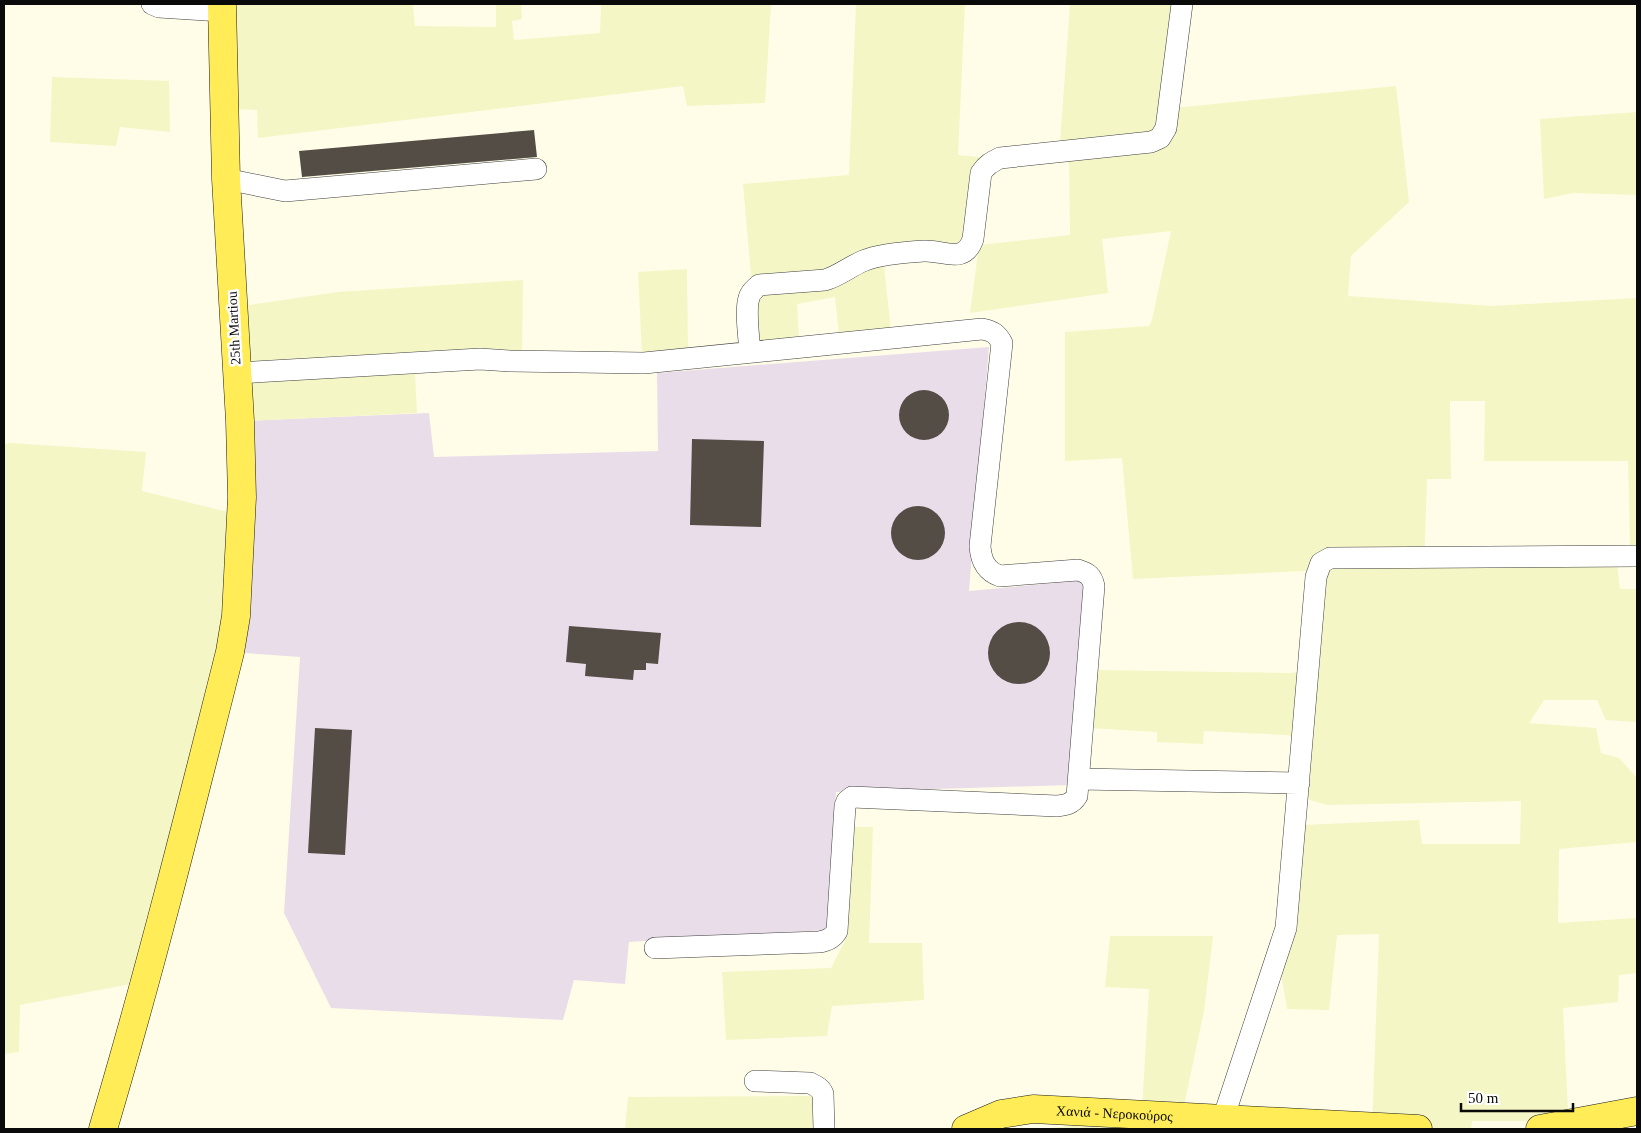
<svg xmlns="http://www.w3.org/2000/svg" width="1641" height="1133" font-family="'Times New Roman',serif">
	<rect width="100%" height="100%" fill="#fffde7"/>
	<path fill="#eaddea" d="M989,347l-20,244 118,-11 -16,205 -235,7 -9,138 -198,12 -4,42 -51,-4 -11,40 -232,-12 -47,-95 16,-256 -70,-5 10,-231 189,-8 5,44 224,-6 -1,-78z"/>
	<path fill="#f4f6c6" d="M234,4h179l2,22 81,1v-23h25l1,15 -10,2 2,19 86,-7 1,-29h170l-6,99 -78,3 -4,-20 -425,52 -1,-28 -18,-1z
		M856,4h109l-7,151 21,2 -15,85 -81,15 8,74 -52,4 -4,-38 -38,7 2,37 -42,3 -14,-160 106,-9z
		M1070,4h106l-13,105 233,-23 13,116 -58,54 -3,40 144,10 145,-8v255l-7,-4 -2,-88h-144l1,-60h-35l1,78h-24l-3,89 193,-4 3,25h17v133l-31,-2 -9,-20h-53l-15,23 67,5 5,25 18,5 18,20v64l-78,7 -1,74 79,-5v55l-18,2 -1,27 -55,6 5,103 -36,10h-60l-1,8h-99l7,-195 -42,1 -8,75 -42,-1 -7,-42 23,-142 116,-5 3,24h98l1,-43 -194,4 -20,-6 2,-60 -23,-4 -82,-4 -1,13 -46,-2v-10l-67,-4 4,-58 196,3 24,-3 12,-100 -193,9 -11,-121 -57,3v-129l84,-6 3,-6 19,-89 -69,8 6,54 -138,20 9,-68 91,-10 -1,-70 -9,-22z
		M52,77l117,4 1,51 -50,-5 -4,19 -66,-4z
		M1637,112v83l-64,-2 -29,6 -4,-80z
		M687,269l1,83 -46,3 -4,-83z
		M523,280l-1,75 -46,-1 -2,16 -59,3 2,40 -169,8 -6,-115 96,-14z
		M11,443l135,9 -4,39 90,22 -13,138 -83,332 -116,22 -1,47 -15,2v-610z
		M851,827h22l-4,116h53l2,57 -92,6 -5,30 -101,4 -4,-68 109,-4 14,-27z
		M1110,936h103l-9,75 -25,118h-133l34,-5 61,3 8,-138 -44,-2z
		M813,1096l2,33h-190l3,-32z"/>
	<path fill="#534d46" d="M534,130l3,27 -235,20 -3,-26z
		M899 415a25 25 0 1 1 50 0a25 25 0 1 1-50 0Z
		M692,439l72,2 -3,86 -71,-2z
		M891 533a27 27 0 1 1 54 0a27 27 0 1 1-54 0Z
		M988 653a31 31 0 1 1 62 0a31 31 0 1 1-62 0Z
		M569,626l92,7 -3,31 -12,-1v7h-12l-1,10 -48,-4 1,-12 -20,-2z
		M315,728l37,2 -7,125 -37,-2z"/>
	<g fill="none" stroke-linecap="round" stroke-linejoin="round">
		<defs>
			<path id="minor" d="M152,4l7,3 63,4
				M226,179l59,12 251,-22
				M750,352c-1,-14 -5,-42 -1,-54 1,-6 6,-9 10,-13l66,-5c14,-4 24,-13 38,-19 14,-6 44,-9 61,-10 20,-1 40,14 49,-12l8,-66c5,-8 11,-11 19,-15l151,-16 9,-4 6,-10 16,-124
				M237,373l243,-14 30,2 134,2 338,-34c11,2 15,5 20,14l-22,203c1,15 6,25 20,30l78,-6c10,3 14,6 16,16l-17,210c-5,8 -11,9 -20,10l-205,-9 -5,4 -2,5 -8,125c-4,7 -10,10 -18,11l-164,6
				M1079,779l220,4
				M755,1081l55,2c6,3 11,5 13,11l1,35
				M1223,1119l63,-191 30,-351 5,-14 9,-5 307,-2"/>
			<g id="major">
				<path d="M103,1129c47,-158 87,-318 127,-477l6,-36 6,-119 -2,-76 -14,-242 -4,-175"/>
				<path id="s1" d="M966,1129l35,-15 32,-5 385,20"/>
				<path d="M1540,1129l97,-18"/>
			</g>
		</defs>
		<use href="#minor" stroke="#3d3d3d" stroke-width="22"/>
		<use href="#major" stroke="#1b1b1b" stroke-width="29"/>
		<use href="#minor" stroke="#fff" stroke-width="21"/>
		<use href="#major" stroke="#ffec57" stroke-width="28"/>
	</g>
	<g text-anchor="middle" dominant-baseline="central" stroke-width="5" stroke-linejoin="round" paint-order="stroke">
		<g font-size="14" fill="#0a0a0a" stroke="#fff">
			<text transform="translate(234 328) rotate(-93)">25th Martiou</text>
			<text stroke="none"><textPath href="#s1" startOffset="152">Χανιά - Νεροκούρος</textPath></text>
		</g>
	</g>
	<rect width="1641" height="1133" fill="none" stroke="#0a0a0a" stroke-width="10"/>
	<path d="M1461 1103v8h112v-8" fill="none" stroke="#0a0a0a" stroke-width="2.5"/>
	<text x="1468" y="1103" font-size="15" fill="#0a0a0a" stroke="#ffffff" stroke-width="4" paint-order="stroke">50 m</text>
</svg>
